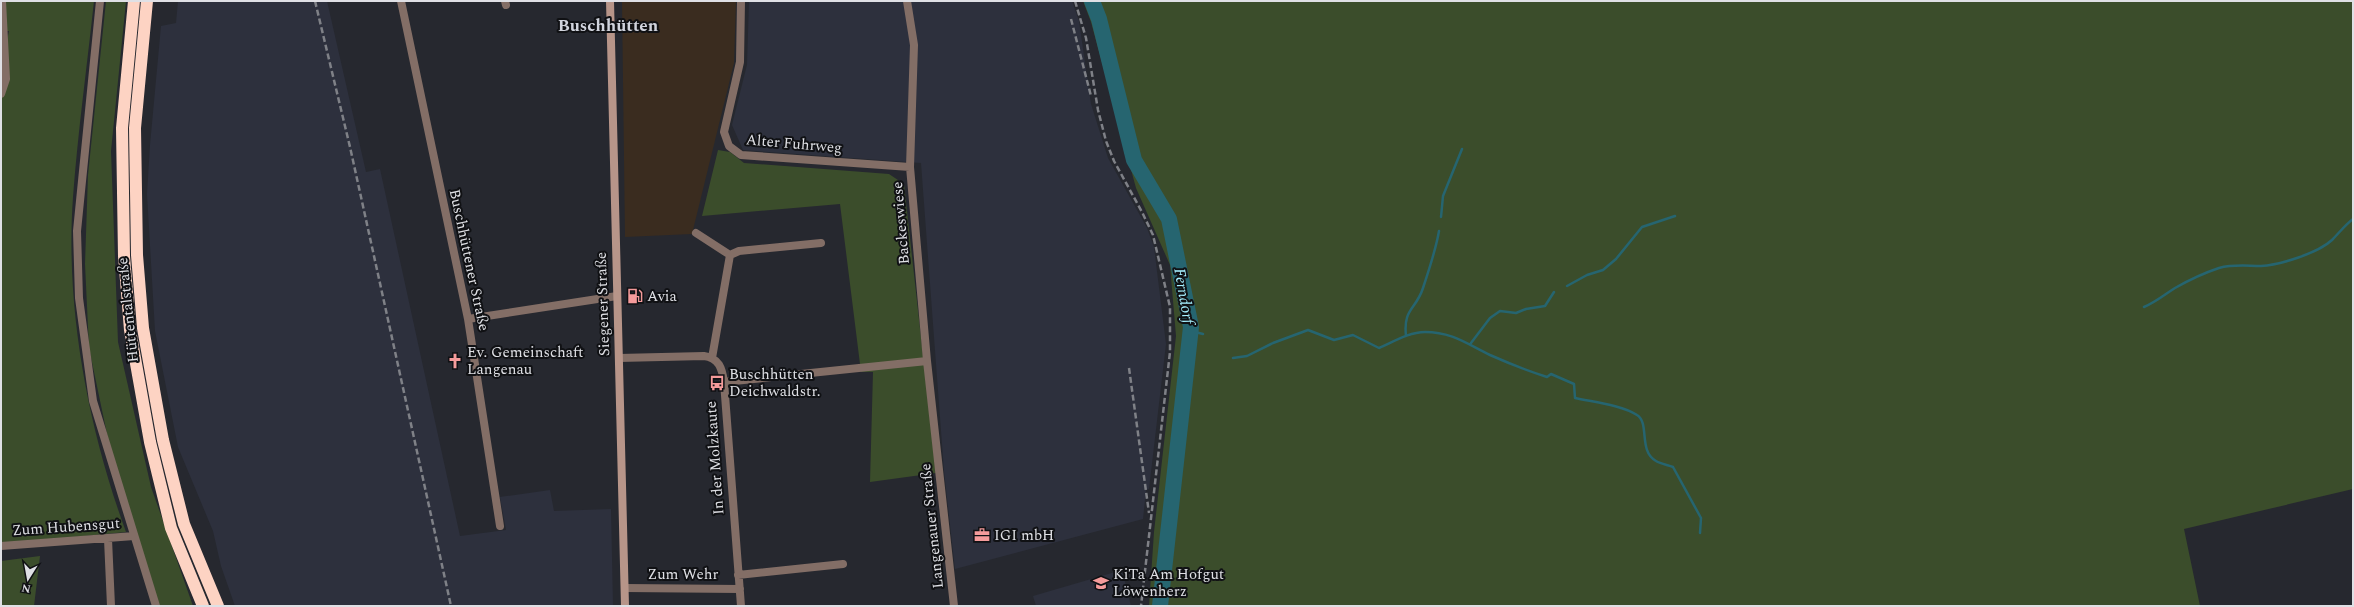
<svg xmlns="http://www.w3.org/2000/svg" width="2354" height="607" font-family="Spectral,serif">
	<rect width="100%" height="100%" fill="#26282f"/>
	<path fill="#3a2c1f" d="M622,1h114l-2,62 -42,171 -67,3z"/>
	<path fill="#2d303d" d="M178,1h149l39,171 14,-3 80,367 46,-6 -6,-33 50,-7 4,21 57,-2 2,97h-378l-14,-40 -8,-35 -35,-84 -23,-116 -8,-137 3,-49 11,-119 15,-3z
		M749,1h323l7,20 12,83 17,54 39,70 7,19 12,97 -17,145 -3,1 -3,29 -188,50 -11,-98 -23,-308 -178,-13 -11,-25 15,-60z
		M1122,570l9,36h-95l-3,-10z"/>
	<path fill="#3b4d2b" d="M1,1h93c-7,65 -16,130 -21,196 -8,111 15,231 53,335l-125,12v-475l8,-38h-8z
		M106,1h20l-15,150 7,191 33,145 42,119h-35l-47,-153 -22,-105 -4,-84 3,-89z
		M1083,1h1270v488l-169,40 16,77h-1051l5,-74 22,-196 -6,-71 -34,-77 -45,-166z
		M718,150l12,2 14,11 145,11 15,10 32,289 -66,9 3,-110h-12l-21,-168 -138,12z
		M40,556l-6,50h-33v-45z"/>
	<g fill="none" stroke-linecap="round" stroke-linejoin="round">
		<path stroke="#266570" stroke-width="2.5" d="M1441,217l2,-21 19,-47
			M1567,286l20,-11 16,-5 13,-11 26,-32 33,-11
			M2144,307c12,-5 20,-12 31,-19 14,-8 29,-15 44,-20 15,-4 28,-2 42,-2 19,-1 57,-13 71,-26 7,-7 13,-15 21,-21
			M1191,331l12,3
			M1406,336c-3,-28 10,-26 17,-48 6,-18 13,-39 16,-57
			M1471,343l19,-25 10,-7 16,2 10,-4 19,-3 9,-14
			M1233,358l14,-2 26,-13 35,-13 26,10 19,-5 26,13c14,-6 30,-16 46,-16 27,0 42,12 65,23 18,8 38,16 57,22l4,-3 23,10 1,14c18,4 47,7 62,17 13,8 1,36 19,46 5,3 12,4 17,6l28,51 -1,15"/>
		<path stroke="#266570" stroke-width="16" d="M1092,1l7,18 35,141 35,59 22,108 -31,279"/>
		<path stroke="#836e66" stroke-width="8" d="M100,1l-23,230 2,67 14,103 63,205
			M401,1l67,318 32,207
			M505,1l1,4
			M741,1l-1,61 -16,70 5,14 12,9 169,12
			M907,1l7,44 -4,122 17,194 27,245
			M1,94l5,-15 -4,-78
			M696,233l34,22
			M468,319l149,-23
			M619,358l85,-2c15,2 18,12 20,26l17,224
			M712,358l18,-103 9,-4 82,-8
			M724,382l203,-21
			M108,539l3,67
			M1,546l133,-10
			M738,575l105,-11
			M625,588l115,1"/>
		<path stroke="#b79589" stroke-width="8" d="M610,1l15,605"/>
		<path stroke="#fdd3c3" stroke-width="12" d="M134,1l-12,127 2,128 6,74 20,112 21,86 32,78
			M147,1l-12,127 2,127 6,73 20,112 21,84 34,82"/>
		<path stroke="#7f8187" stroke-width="2.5" stroke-dasharray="6 3" stroke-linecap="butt" d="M315,1l35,146 101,459
			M1075,1l11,37 12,72 8,31 8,20 28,51 11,23 17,72v45l-29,254
			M1071,19l20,77
			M1129,368l20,145"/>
	</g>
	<defs>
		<symbol id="fuel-bare" viewBox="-9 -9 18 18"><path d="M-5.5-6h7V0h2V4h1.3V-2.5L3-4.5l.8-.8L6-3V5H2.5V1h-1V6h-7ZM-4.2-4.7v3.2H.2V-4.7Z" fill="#f59b9b" stroke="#101114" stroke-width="2.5" paint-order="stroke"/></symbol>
		<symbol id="church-bare" viewBox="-9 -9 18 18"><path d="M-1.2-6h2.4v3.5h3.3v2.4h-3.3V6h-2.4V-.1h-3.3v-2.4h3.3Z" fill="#f59b9b" stroke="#101114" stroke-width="2.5" paint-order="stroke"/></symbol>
		<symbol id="bus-bare" viewBox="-9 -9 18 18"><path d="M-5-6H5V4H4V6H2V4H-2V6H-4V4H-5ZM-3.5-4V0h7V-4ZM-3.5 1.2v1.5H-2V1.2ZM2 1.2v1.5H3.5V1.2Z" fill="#f59b9b" stroke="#101114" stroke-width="2.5" paint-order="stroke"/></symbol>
		<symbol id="office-bare" viewBox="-9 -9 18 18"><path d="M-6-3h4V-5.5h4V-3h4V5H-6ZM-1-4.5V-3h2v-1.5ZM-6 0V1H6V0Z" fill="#f59b9b" stroke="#101114" stroke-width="2.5" paint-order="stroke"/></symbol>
		<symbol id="school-bare" viewBox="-9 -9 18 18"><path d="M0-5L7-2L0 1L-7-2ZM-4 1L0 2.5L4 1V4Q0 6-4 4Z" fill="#f59b9b" stroke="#101114" stroke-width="2.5" paint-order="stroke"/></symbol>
	</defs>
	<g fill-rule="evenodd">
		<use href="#fuel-bare" x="624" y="285" width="22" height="22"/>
		<use href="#church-bare" x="444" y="350" width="22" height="22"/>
		<use href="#bus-bare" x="706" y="372" width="22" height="22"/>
		<use href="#office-bare" x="971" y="524" width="22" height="22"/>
		<use href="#school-bare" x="1090" y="572" width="22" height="22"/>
	</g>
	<g text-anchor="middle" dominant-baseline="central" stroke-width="4" stroke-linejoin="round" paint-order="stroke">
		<g font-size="15" fill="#dfe0e5" stroke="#101114">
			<text transform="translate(794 144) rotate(5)">Alter Fuhrweg</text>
			<text transform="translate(901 223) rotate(-95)">Backeswiese</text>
			<text transform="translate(469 260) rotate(78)">Buschhüttener Straße</text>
			<text transform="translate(603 304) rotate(-92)">Siegener Straße</text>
			<text transform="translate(128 310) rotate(-96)">Hüttentalstraße</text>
			<text transform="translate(715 458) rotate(-94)">In der Molzkaute</text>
			<text transform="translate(932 526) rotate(-96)">Langenauer Straße</text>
			<text transform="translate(66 527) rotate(-4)">Zum Hubensgut</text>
			<text x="683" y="574">Zum Wehr</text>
		</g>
		<g font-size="15" fill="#dfe0e5" stroke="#101114" text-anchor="start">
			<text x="647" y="296">Avia</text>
			<text x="467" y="352">Ev. Gemeinschaft<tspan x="467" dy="17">Langenau</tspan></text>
			<text x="729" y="374">Buschhütten<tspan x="729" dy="17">Deichwaldstr.</tspan></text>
			<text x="994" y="535">IGI mbH</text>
			<text x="1113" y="574">KiTa Am Hofgut<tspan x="1113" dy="17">Löwenherz</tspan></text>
		</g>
		<g font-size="16" font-style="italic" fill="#a5f0ff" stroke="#101114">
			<text transform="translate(1184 296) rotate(80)">Ferndorf</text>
		</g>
		<g font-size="17" font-weight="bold" fill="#d1d4dd" stroke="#101114">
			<text x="608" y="26">Buschhütten</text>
		</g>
	</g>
	<rect width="2354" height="607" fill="none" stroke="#dfe0e5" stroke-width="4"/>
	<g transform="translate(28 579) rotate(191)" stroke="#101114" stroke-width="3" paint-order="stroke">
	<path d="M0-3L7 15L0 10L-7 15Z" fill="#dfe0e5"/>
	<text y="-6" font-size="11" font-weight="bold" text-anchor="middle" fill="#dfe0e5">N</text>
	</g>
</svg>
